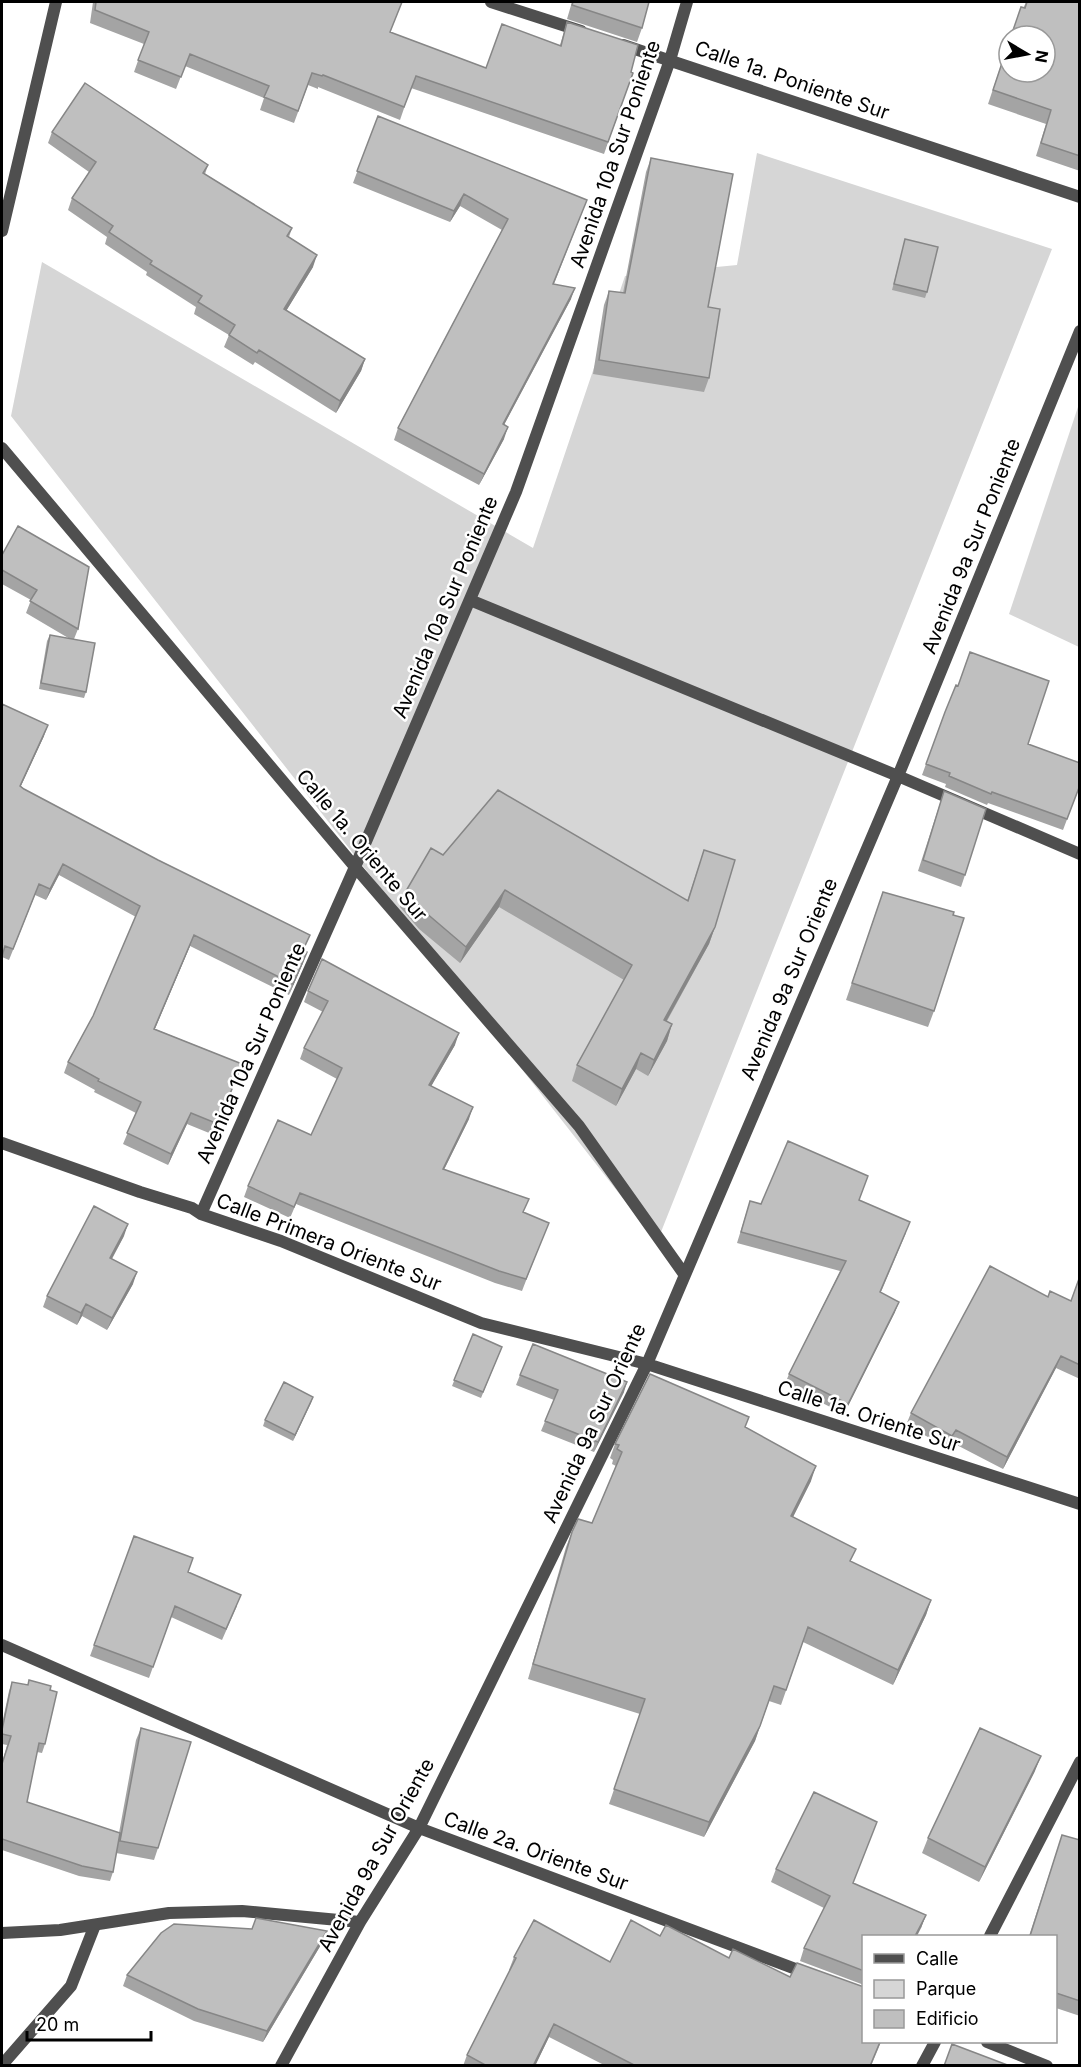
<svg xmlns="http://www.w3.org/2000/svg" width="1081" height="2067" font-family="Inter,sans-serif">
	<rect width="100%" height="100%" fill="#fff"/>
	<path fill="#d6d6d6" d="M757,153l295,96 -395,993 -646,-826 31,-154 491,286 92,-272 112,-11z
		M1079,404v243l-70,-33z"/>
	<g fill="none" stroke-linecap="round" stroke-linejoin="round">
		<path stroke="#4f4f4f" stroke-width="12" d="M491,2l90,29
			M623,45l457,152
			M2,231l54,-229
			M2,448l353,419 224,259 105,148
			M470,600l428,176 182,78
			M2,1143l138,49 52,16 9,6 80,27 200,82 166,41 433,140
			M201,1214l154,-347 161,-375 154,-432 17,-58
			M2,1645l417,183 390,146
			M2,1933l58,-3 109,-17 73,-2 118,11
			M990,1936l90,-174
			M987,2042l60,24
			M2,2065l69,-79 24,-61
			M281,2066l79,-144 59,-94 228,-464 251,-588 182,-445
			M922,2066l13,-24"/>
	</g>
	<path fill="#a4a4a4" d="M93,2h309l-12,30 96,36 74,-23 7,-23 66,51 -29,81 -193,-66 -11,32 -82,-33v2l-10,-4 -14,38 -34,-13 4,-12 -79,-32 -9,23 -42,-17 10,-28 -54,-21z
		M572,2h77l-7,26 -5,14 -70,-23z
		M1026,2h54v169l-44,-15 10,-32 -58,-20 21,-63z
		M378,116l209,84 -33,84 17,15 -67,126v14l-25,46 -85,-45 4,-12 104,-198 -42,-24 -10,16 -97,-39z
		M52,132l156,33 -3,9 87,54 -3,9 24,30 -27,44 79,48 -4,12 -25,42 -81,-51 -2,3 -29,-18 5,-12 -35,-21 2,-7 -50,-32 1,-3 -42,-28 2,-7 -39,-27 4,-12 17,-26 -41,-29z
		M651,158l57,149 1,71 -5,14 -111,-18 11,-69 5,-14 14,2 23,-121z
		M905,239l22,53 -2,6 -33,-8z
		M2,555l76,74 -4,10 12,53 -2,6 -45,-9 8,-48 3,-6 20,4 -44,-26 5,-13 -29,-16z
		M2,704l42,32 -23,50 3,3 282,157 -2,4 -1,13 -14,32 -99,-49 -35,83 87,35 -28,71 -27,-11 -19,41 -45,-21 13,-31 -42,-21 1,-2 -31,-17 4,-11 25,-46 43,-99 -77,-42 -13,25 -11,-5 -26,65 -7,-3z
		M945,712l83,32 52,41 -17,45 -75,-27 -1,2 -42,-18 1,-3 -24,-9z
		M944,791l21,84 -4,12 -43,-16z
		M704,850l11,77 -6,17 -42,77 5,3 -5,17 -19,35 -12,-7 -20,37 -44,-25 5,-16 47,-85 -125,-73 -39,56 -41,-34 -19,-22 6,-16 37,-36 244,46z
		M877,909l57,102 -6,16 -82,-27z
		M308,991l147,54 -24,41 38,33 -25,50 80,43 20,22 -22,57 -27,-8 -199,-79 -6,14 -46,-21 4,-11 63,-51 26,-56 -37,-20 4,-11 19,-36 -19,-10z
		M859,1200l47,33 -25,59 14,20 -51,102 -59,-30 4,-10 51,-103 -103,-28 13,-42 11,3z
		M124,1236l-12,23 21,25 -26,46 -25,-14 -5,9 -34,-18 4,-11z
		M1080,1275v104l-24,-11 -53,101 -52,-27 -3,6 -42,-23 5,-12 137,-116 23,4z
		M473,1334l29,13 -21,51 -29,-12z
		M520,1375l104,17 -30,60 -53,-21 13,-31 -38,-15z
		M313,1397l-20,44 -30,-15 2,-6z
		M746,1427l65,54 -18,36 58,45 80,38 -5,15 -33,70 -90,-43 -22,63 -12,-4 -14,40 -51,96 -95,-33 31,-90 -112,-35 38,-132 6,-15 20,-9 24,-57 -4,-2 1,-4 -3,-2 5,-14z
		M134,1536l103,70 -15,34 -51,-23 -22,61 -59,-22z
		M12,1682l33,62 -3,9 -5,-1 -10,50 92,31 17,-93 5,-12 17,120 -4,12 -38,-7 -3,19 -3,9 -31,-5 -77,-26v-87l5,-18 -5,-1v-20l7,-33z
		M1035,1771l-56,111 -57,-29 6,-15z
		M1062,1835l18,5v176l-24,-8v-72h-27z
		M776,1869l77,14 73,32 -5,13 -57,8v49l-64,-24 4,-13 20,-40 -53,-26z
		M322,1943l-59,99 -69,-21 -71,-35 4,-11z
		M514,1957l96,5 254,80h17l-10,24h-265l-57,-29 -14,29h-72l4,-11 43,-85h-1z"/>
	<path fill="#868686" d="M464,194l-4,12 -10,16 4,-11z
		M317,255l-4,12 -33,54 4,-12z
		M575,288l-4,11 -73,137 5,-12z
		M365,359l-4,12 -25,42 4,-12z
		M508,427l-4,12 -25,46 5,-11z
		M48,725l-4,11 -28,60 4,-10z
		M63,864l-4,11 -13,25 4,-11z
		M505,890l-6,17 -39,56 6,-16z
		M715,927l-6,17 -51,92 6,-16z
		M194,935l-4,11 -40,94 4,-11z
		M307,952l-4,11 -14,32 4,-11z
		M672,1024l-5,17 -19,35 6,-16z
		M459,1033l-4,12 -30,52 4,-12z
		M641,1053l-5,16 -20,37 6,-17z
		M473,1107l-4,12 -30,61 4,-11z
		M191,1113l-4,11 -19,41 3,-11z
		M128,1224l-4,12 -18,33 4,-11z
		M137,1272l-4,12 -26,46 5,-12z
		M899,1302l-4,10 -51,102 4,-10z
		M86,1304l-4,12 -5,9 4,-12z
		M1061,1356l-5,12 -53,101 4,-12z
		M627,1382l-3,10 -30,60 4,-10z
		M313,1397l-2,6 -18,38 2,-6z
		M816,1466l-5,15 -25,50 5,-15z
		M931,1600l-5,15 -33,70 5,-15z
		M760,1726l-5,15 -51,96 5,-15z
		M1041,1756l-6,15 -56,111 6,-15z
		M926,1915l-5,13 -4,8h-2z
		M327,1931l-5,12 -59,99 4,-11z
		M554,2024l-5,13 -14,29h-2z"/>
	<path fill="#bfbfbf" stroke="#868686" stroke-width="1.5" d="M96,2h306l-12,30 96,36 16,-44 59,22 6,-24 71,23 -7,27 2,1 -25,69 -192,-66 -12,31 -81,-32 -1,1 -10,-3 -14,38 -34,-14 5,-11 -79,-32 -9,23 -43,-17 11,-28 -54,-22z
		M573,2h76l-7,26 -70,-23z
		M1027,2h53v154l-39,-13 10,-33 -58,-20 16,-48v30h36v-36h-34l10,-29 4,1z
		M85,83l123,82 -5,8 89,55 -5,8 30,19 -33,54 81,50 -25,42 -81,-51 -2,3 -28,-18 6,-10 -37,-23 4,-6 -52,-32 2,-3 -43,-29 4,-6 -41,-28 24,-36 -44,-30z
		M378,116l209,84 -34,84 22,4 -72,136 5,3 -24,47 -86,-46 110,-209 -44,-25 -10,17 -97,-40z
		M651,158l82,16 -25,133 12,2 -11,69 -110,-18 10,-69 16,2z
		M905,239l33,8 -11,45 -33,-8z
		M18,526l71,41 -11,62 -48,-28 7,-11 -35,-20v-15z
		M50,635l45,8 -9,49 -45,-9z
		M970,652l79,29 -21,63 52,19v22l-13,34 -75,-27 -1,2 -42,-18 1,-3 -24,-9 19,-52 11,-27 2,1z
		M2,704l46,21 -28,61 4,3 134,71 152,75 -7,15 4,2 -14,32 -99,-49 -40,94 88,35 -24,60 -27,-11 -20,41 -44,-21 14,-31 -43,-21 1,-2 -31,-17 25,-46 47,-110 -77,-42 -13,25 -11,-5 -26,65 -8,-3 -3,10z
		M498,790l190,111 16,-51 31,10 -20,67 -51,93 8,4 -18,36 -13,-7 -19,36 -45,-24 55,-100 -127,-75 -39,57 -41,-35 -19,-21 25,-43 12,7z
		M944,791l42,18 -21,66 -42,-15z
		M883,892l71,20 -1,3 11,3 -30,93 -82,-28z
		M322,959l137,74 -30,52 44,22 -30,62 86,30 -6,13 26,11 -23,56 -27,-8 -199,-78 -6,14 -46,-21 30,-66 33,15 31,-67 -38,-20 24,-47 -20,-10z
		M788,1141l80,35 -9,24 51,22 -30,70 19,10 -51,102 -59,-30 57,-113 -105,-29 9,-31 11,3z
		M94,1206l34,18 -18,34 27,14 -25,46 -26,-14 -5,9 -34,-17z
		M990,1266l58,31 2,-6 21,10 9,-25v89l-19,-9 -54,101 -51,-27 -4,6 -41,-23z
		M473,1334l29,13 -19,45 -29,-12z
		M533,1344l94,38 -29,60 -53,-21 13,-31 -38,-15z
		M650,1374l99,43 -4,10 71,39 -25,50 65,33 -6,12 81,39 -33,70 -90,-43 -22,63 -12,-4 -14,40 -51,96 -95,-33 31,-90 -112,-35 39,-132 6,-13 14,4 30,-71 -5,-3 2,-4 -4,-1z
		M284,1382l29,15 -18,38 -30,-15z
		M134,1536l59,22 -5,14 53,23 -15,34 -51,-23 -22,61 -59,-22z
		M29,1680l22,6 -1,4 7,2 -12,52 -6,-1 -12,59 93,31 -7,39 -31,-6 -80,-27v-75l9,-28 -9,-2v-4l10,-48 16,3z
		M141,1728l50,14 -33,106 -38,-7z
		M980,1728l61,28 -56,111 -57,-29z
		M814,1792l63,30 -24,61 73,32 -11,21h-51v35l-60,-23 26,-52 -54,-27z
		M1062,1835l18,5v161l-24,-8v-57h-26z
		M256,1918l71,13 -60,100 -69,-22 -71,-34 34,-42 13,-9 78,5z
		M534,1920l76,42 21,-42 29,16 6,-11 63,33 4,-9 57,28 7,-14 67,24v55h16l-10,24h-234l-82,-42 -21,42h-46l-20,-11 49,-97 -2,-1z
		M952,2044l58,22h-66z"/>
	<g text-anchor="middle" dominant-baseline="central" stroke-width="5" stroke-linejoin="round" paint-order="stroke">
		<g font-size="20" fill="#000" stroke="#fff">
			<text transform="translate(792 80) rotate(19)">Calle 1a. Poniente Sur</text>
			<text transform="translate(615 154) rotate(-71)">Avenida 10a Sur Poniente</text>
			<text transform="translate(971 546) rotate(-68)">Avenida 9a Sur Poniente</text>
			<text transform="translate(445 607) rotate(-67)">Avenida 10a Sur Poniente</text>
			<text transform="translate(362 845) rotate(50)">Calle 1a. Oriente Sur</text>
			<text transform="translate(789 979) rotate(-67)">Avenida 9a Sur Oriente</text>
			<text transform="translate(251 1053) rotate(-66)">Avenida 10a Sur Poniente</text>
			<text transform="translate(329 1242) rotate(21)">Calle Primera Oriente Sur</text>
			<text transform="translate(869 1416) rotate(18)">Calle 1a. Oriente Sur</text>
			<text transform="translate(594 1423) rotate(-65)">Avenida 9a Sur Oriente</text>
			<text transform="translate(536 1851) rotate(20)">Calle 2a. Oriente Sur</text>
			<text transform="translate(376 1855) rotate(-61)">Avenida 9a Sur Oriente</text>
		</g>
	</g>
	<rect width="1081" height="2067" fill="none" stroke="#000000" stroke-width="6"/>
	<rect x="862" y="1935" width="195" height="108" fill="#ffffff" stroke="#999999" stroke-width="1.5"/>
	<rect x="874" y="1954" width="30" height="9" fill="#4f4f4f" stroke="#999999" stroke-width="1.5"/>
	<text x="916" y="1965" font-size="18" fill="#000000">Calle</text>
	<rect x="874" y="1980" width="30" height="18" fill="#d6d6d6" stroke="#999999" stroke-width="1.5"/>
	<text x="916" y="1995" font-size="18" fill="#000000">Parque</text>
	<rect x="874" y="2010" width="30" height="18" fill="#bfbfbf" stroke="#999999" stroke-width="1.5"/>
	<text x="916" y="2025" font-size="18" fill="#000000">Edificio</text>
	<g transform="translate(1027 54) rotate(100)"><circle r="28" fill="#ffffff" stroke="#999999" stroke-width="1.5"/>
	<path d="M0-4.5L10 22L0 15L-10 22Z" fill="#000000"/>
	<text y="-9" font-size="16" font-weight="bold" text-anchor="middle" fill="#000000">N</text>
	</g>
	<path d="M27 2031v9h124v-9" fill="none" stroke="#000000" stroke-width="3"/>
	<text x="36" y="2031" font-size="18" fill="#000000" stroke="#ffffff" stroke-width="4.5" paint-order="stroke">20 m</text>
</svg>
